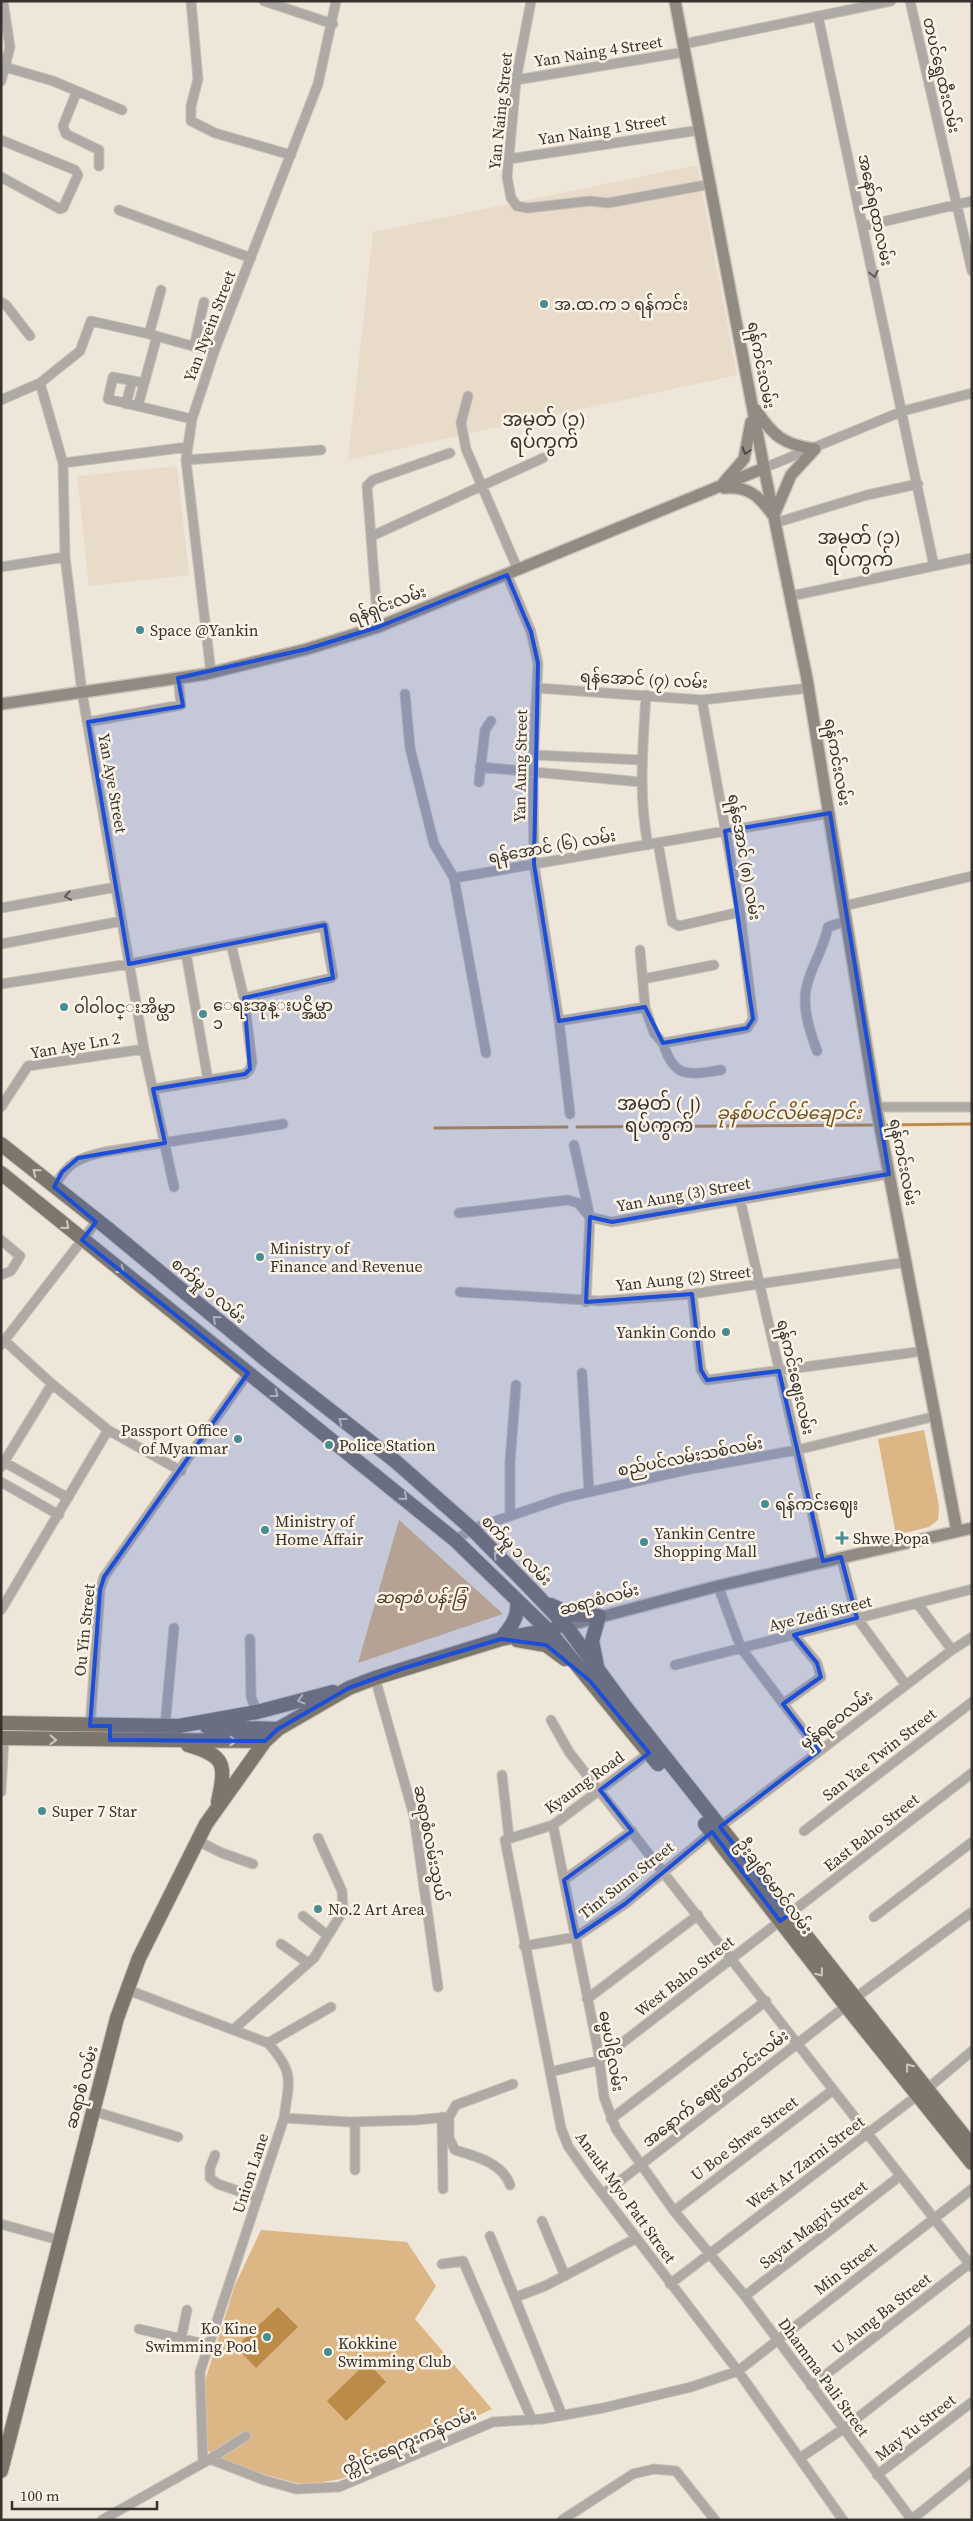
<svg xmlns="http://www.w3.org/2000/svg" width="973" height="2521" font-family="'Source Serif 4','Noto Sans Myanmar',serif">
	<rect width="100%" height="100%" fill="#efe6da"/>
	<path fill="#e9dbc9" d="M697,165l40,210 -389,85 25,-228z
		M177,466l12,109 -100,11 -12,-110z"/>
	<path fill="#ddb685" d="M924,1430l15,76 -1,14 -9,7 -33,8 -18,-96z
		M399,1520l104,94 -145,49z
		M261,2230l146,12 29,44 -21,33 77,90 -151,70 -37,6 -49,-13 -40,-16 -8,-6 -3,-66 31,-99z"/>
	<path fill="#bc8b48" d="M278,2307l20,20 -42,41 -20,-21z
		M367,2362l19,20 -40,39 -19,-20z"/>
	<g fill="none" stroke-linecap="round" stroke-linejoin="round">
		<path stroke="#bc8b48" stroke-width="3" d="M882,1125l90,-1
			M577,1127l299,-2
			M435,1128l132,-1"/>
		<defs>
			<path id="minor" d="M191,1l7,78 -7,27v15l24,12 76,22
				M264,1l69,23
				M531,1l-15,79 -9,97 4,21 6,8 11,2 62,-7 18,2 103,-19
				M910,1l62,270
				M818,16l116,550
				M684,44l207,-43
				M5,67l48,14 69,29
				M516,80l169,-28
				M1,81l9,-34 -7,-46
				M77,91l-14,35 3,8 33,16v16
				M1,140l74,30 3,5 -15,33 -3,1 -59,-32
				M509,159l191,-29
				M119,210l132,48
				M864,226l108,-25
				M161,290l-12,44 65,18
				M1,302l5,3 24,31
				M194,347l10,-45
				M40,383l23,80 2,94 17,135 62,357 30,138
				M144,383l-31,-6 -5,22 84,20
				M468,396l-7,27 5,26 52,121
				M1,400l39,-17 40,-32 11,-30 58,13
				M126,404l6,-23
				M138,406l19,-70
				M186,460l135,-10
				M63,463l125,-16
				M764,468l139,-57 69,-18
				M775,523l92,-28 51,-11
				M372,536l171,-78
				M1,567l64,-10
				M507,575l24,57 7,31 -5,108 1,93 25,157 11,93
				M791,596l181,-38
				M378,627l-11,-141 6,-6 77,-27
				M211,673l-25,-213 6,-41 22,-67 104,-268 18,-83
				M537,688l165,12 107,-12
				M405,694l5,54 24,96 20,34 32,175
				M646,695c-3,51 -8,99 2,150
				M88,722l93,-17 -3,-27
				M534,755l108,5
				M480,767l161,15
				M479,782l6,-52 6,-9
				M658,843l14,79 7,4 61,-14
				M454,878l376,-65
				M844,906l128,-30
				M1,908l115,-21
				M1,944l121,-23
				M640,950l5,57
				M186,953l22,127
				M643,979l71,-14
				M1,984l128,-20 195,-38 9,50 -2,2 -87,20
				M559,1021l86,-14 9,26 9,10 84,-15 6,-9 -13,-107 -38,-212
				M663,1043c11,36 25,32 58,27
				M817,1051c-7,-19 -16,-46 -10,-66 5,-20 17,-37 21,-58l18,-6
				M153,1089l92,-15 5,-5 2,-7 -8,-64 -13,-54
				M1,1107l27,-41 116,-17
				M877,1107h95
				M574,1145l16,72 -4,85
				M54,1187c14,-25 24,-29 50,-35l179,-28
				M740,1199l83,362
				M459,1213l109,-13 10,3 12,14 22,5 277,-48
				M1,1240l19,16 -9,15 -10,4
				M460,1292l140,9 92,-7 215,-32
				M692,1294l9,76 6,10 217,-29
				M5,1341l47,43 56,46 73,41
				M1,1345l95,-123
				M582,1373l7,118
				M4,1462l64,36
				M1,1467l51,-83
				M1,1482l58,33
				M510,1515v-53l6,-77
				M455,1540l17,-11 91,-31 128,-29 106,-19 139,-34
				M841,1557l16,61 49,67
				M718,1586l23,62 78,103
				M917,1603l35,47
				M1,1610l107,-180
				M250,1639l1,58 6,15
				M675,1665l297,-76
				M375,1678l39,138 24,171
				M783,1704l38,-27 -4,-14 -23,-28
				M551,1720l18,32 403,515
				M90,1726l10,-136 4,-13 144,-204
				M165,1726l9,-98
				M649,1753l-96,72 -48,15 56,288 7,18 21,30 149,195 105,149
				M502,1775l7,63
				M1,1792l3,-54
				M553,1825l45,225 6,47 12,32 58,82 71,85 167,224
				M720,1827l232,-177 20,-13
				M804,1831l168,-129
				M198,1841l24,12 31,11
				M564,1880l68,-49
				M303,1916l24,19
				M874,1917l98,-75
				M281,1944l27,19
				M524,1946l52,-9 49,-33 87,-72
				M128,1990l140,53c27,30 21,37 16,75l-84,254 3,91
				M855,1998l117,-86
				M587,1999l111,-84
				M234,2029l80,-71 29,-47 -1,-20 -24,-53
				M268,2043l63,-36
				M550,2072l50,-12 372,-287
				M927,2089l45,-38
				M93,2111l85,26
				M442,2117l1,72
				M449,2117v21l6,12c20,6 48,13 55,35
				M284,2118l66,4 66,-2 33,-3 7,-12 57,-21
				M611,2119l155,-118
				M355,2122v48
				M215,2155l-5,13v10l8,6 40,14
				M603,2194l243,-188
				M674,2211l159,-121
				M542,2221l23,55
				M1,2224l58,16
				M490,2236l72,179
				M442,2264l21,-3 69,159
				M670,2284l248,-189
				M745,2296l155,-120
				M516,2297l29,-11 90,-47
				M139,2329l70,16
				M181,2339l6,-29
				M811,2386l158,-122
				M800,2458l43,-29 129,-100
				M210,2459l54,21 32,9 43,-2 154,-65 49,-3 61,-11 88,-21 47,-16 234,-182
				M877,2475l95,-73
				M102,2520l108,-61 36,-23
				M562,2520l71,-46 21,-5 22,2 39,49
				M911,2520l61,-49"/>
			<path id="secondary" d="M675,1l89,467 43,211 70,432 80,420
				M756,410c17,26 28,35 59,39
				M724,482l20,-23 7,-37
				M724,488c24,-2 34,7 48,26
				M774,515l17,-40 24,-26
				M1,704l205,-30 101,-25 71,-22 386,-159
				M566,1626l152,-40 254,-58"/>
			<path id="primary" d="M1,1144l106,84 159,132 129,101 77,68 59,60 35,37 58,79 348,441
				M1,1173l454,367 94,91 109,133
				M551,1605l19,9 29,2 -7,25 5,25
				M501,1639c10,-12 18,-22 16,-38
				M517,1640l29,5 19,14
				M1,1723l178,3 78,-14 76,-20
				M207,1727l71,2
				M1,1738l264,3
				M188,1745c38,11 38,19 30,57
				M705,1824l141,182 126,157
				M1,2471l116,-453 22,-60 67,-134 59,-83 13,-12 71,-41 26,-10 126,-39 54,-10"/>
		</defs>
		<use href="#minor" stroke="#cac2b7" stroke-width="11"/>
		<use href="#secondary" stroke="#cac2b7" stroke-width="14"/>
		<use href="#primary" stroke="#cac2b7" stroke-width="16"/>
		<use href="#minor" stroke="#aea9a5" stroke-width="9"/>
		<use href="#secondary" stroke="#918b84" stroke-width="11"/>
		<use href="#primary" stroke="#7d766d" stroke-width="14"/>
	</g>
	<defs><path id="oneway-chevron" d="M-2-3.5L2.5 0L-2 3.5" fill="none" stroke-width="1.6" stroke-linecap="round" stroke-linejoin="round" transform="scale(1.25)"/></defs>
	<g stroke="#605c57">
		<use href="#oneway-chevron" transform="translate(874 274) rotate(78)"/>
		<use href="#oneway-chevron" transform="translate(68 896) rotate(170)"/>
	</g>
	<use stroke="#4d4843" href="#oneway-chevron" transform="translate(746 451) rotate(108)"/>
	<g stroke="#d0c7bc">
		<use href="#oneway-chevron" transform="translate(36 1172) rotate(-141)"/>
		<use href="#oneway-chevron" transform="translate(66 1226) rotate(40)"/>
		<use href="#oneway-chevron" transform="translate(121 1270) rotate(38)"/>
		<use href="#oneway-chevron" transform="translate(216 1319) rotate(-140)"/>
		<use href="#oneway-chevron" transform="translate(275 1394) rotate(38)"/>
		<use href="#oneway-chevron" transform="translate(342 1421) rotate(-142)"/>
		<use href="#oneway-chevron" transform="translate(404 1497) rotate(40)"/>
		<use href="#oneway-chevron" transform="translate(497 1555) rotate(-134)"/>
		<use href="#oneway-chevron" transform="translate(301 1700) rotate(165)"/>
		<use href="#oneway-chevron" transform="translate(53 1740) rotate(2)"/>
		<use href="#oneway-chevron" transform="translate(233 1741) rotate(1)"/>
		<use href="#oneway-chevron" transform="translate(820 1973) rotate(52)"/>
		<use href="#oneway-chevron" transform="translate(909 2067) rotate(-128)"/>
	</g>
	<path fill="#1d4ed8" fill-opacity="0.2" stroke="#1d4ed8" stroke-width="4" stroke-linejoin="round" d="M507,575l24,57 7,31 -4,201 25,157 86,-14 18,36 84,-15 6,-9 -28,-188 105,-18 59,361 -277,48 -22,-5 -4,85 106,-8 9,76 6,10 72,-9 44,190 18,-4 16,61 -63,17 23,28 4,14 -38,27 36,47 -99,76 69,88 -9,6 -68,-89 -87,72 -49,33 -12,-57 68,-49 -32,-41 49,-37 -59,-72 -44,-36 -45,-6 -100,30 -52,19 -71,41 -13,12 -155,-1v-14h-20l10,-136 4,-13 144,-204 -166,-133 14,-18 -42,-35 8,-15 16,-14 87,-15 -12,-54 92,-15 5,-5 -6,-71 89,-20 -8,-53 -196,39 -41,-242 95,-16 -5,-28 129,-29 71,-22z"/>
	<g fill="#458d91" stroke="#fdf3e7" stroke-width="2">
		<circle cx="544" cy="304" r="5"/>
		<circle cx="140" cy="630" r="5"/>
		<circle cx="64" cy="1007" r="5"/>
		<circle cx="203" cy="1014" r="5"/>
		<circle cx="260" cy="1257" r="5"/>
		<circle cx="726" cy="1332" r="5"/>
		<circle cx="238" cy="1439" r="5"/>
		<circle cx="329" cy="1445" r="5"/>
		<circle cx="765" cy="1504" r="5"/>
		<circle cx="265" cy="1530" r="5"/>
		<path d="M839.5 1530.5h5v5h5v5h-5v5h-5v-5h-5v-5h5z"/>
		<circle cx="644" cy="1542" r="5"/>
		<circle cx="42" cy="1811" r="5"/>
		<circle cx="318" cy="1909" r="5"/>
		<circle cx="267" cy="2337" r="5"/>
		<circle cx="328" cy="2352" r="5"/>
	</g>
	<g text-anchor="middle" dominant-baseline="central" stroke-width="5" stroke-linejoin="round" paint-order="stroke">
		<g font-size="16" fill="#36322d" stroke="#fdf3e7">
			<text transform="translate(598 51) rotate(-9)">Yan Naing 4 Street</text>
			<text transform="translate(942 75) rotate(77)">တပင်ရွှေထီးလမ်း</text>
			<text transform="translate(500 111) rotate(-84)">Yan Naing Street</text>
			<text transform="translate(602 129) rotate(-9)">Yan Naing 1 Street</text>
			<text transform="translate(876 210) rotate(78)">အနော်ရထာလမ်း</text>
			<text transform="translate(209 326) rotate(-69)">Yan Nyein Street</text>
			<text transform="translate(762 365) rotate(79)">ရန်ကင်းလမ်း</text>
			<text transform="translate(387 604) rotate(-20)">ရန်ရှင်းလမ်း</text>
			<text transform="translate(644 679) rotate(3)">ရန်အောင် (၇) လမ်း</text>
			<text transform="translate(838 762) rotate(80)">ရန်ကင်းလမ်း</text>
			<text transform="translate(520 766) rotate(-89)">Yan Aung Street</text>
			<text transform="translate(113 783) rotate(80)">Yan Aye Street</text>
			<text transform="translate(552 846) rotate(-10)">ရန်အောင် (၆) လမ်း</text>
			<text transform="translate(745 857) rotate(80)">ရန်အောင် (၈) လမ်း</text>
			<text transform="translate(75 1045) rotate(-10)">Yan Aye Ln 2</text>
			<text transform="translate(904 1162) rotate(79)">ရန်ကင်းလမ်း</text>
			<text transform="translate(683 1194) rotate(-10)">Yan Aung (3) Street</text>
			<text transform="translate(683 1278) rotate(-6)">Yan Aung (2) Street</text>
			<text transform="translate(209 1290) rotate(40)">စက်မှု ၁ လမ်း</text>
			<text transform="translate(796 1377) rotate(77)">ရန်ကင်းဈေးလမ်း</text>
			<text transform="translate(690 1456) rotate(-11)">စည်ပင်လမ်းသစ်လမ်း</text>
			<text transform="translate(517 1550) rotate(45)">စက်မှု ၁ လမ်း</text>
			<text transform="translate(599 1599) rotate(-15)">ဆရာစံလမ်း</text>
			<text transform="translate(820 1613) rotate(-14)">Aye Zedi Street</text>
			<text transform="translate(84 1630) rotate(-84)">Ou Yin Street</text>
			<text transform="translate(836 1719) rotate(-37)">မှန်ရဝေလမ်း</text>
			<text transform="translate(879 1754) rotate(-38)">San Yae Twin Street</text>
			<text transform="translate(584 1782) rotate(-36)">Kyaung Road</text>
			<text transform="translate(871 1832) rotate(-38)">East Baho Street</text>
			<text transform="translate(431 1843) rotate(79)">ဆရာစံလမ်းသွယ်</text>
			<text transform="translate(626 1880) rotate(-38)">Tint Sunn Street</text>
			<text transform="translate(775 1886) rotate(53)">ဦးချစ်မောင်လမ်း</text>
			<text transform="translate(684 1976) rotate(-38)">West Baho Street</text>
			<text transform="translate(612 2051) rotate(80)">ဓမ္မပါဠိလမ်း</text>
			<text transform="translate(81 2087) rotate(-75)">ဆရာစံ လမ်း</text>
			<text transform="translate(715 2088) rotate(-38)">အနောက် ဈေးဟောင်းလမ်း</text>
			<text transform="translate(744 2138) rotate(-37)">U Boe Shwe Street</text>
			<text transform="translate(805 2162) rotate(-37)">West Ar Zarni Street</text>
			<text transform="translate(250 2173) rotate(-72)">Union Lane</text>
			<text transform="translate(626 2197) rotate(54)">Anauk Myo Patt Street</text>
			<text transform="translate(813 2224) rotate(-38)">Sayar Magyi Street</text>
			<text transform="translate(845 2268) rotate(-38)">Min Street</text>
			<text transform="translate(881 2313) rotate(-38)">U Aung Ba Street</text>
			<text transform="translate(824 2377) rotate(54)">Dhamma Pali Street</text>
			<text transform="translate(915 2427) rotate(-38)">May Yu Street</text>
			<text transform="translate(409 2441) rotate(-23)">က္ကိုင်းရေကူးကန်လမ်း</text>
		</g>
		<g font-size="16" fill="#36322d" stroke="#fdf3e7" text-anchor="start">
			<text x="554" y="304">အ.ထ.က ၁ ရန်ကင်း</text>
			<text x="150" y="630">Space @Yankin</text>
			<text x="213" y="1005">ေရႊအုန္းပင္အိမ္ယာ<tspan x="213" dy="18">၁</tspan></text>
			<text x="74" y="1007">ဝါဝါဝင္းအိမ္ယာ</text>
			<text x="270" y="1248">Ministry of<tspan x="270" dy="18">Finance and Revenue</tspan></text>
			<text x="716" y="1332" text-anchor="end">Yankin Condo</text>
			<text x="228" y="1430" text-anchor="end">Passport Office<tspan x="228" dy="18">of Myanmar</tspan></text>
			<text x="339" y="1445">Police Station</text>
			<text x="775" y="1504">ရန်ကင်းဈေး</text>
			<text x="275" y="1521">Ministry of<tspan x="275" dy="18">Home Affair</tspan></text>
			<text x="654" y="1533">Yankin Centre<tspan x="654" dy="18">Shopping Mall</tspan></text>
			<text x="853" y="1538">Shwe Popa</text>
			<text x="52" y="1811">Super 7 Star</text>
			<text x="328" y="1909">No.2 Art Area</text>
			<text x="257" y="2328" text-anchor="end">Ko Kine<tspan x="257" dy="18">Swimming Pool</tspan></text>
			<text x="338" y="2343">Kokkine<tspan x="338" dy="18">Swimming Club</tspan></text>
		</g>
		<g font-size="16" font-style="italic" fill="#4f391c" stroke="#fdf3e7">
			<text x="421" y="1597">ဆရာစံ ပန်းခြံ</text>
		</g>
		<g font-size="18" font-style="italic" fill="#724f1d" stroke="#fdf3e7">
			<text x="789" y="1112">ခုနစ်ပင်လိမ်ချောင်း</text>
		</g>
		<g font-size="19" fill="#36322d" stroke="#fdf3e7">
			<text x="544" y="419">အမှတ် (၃)<tspan x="544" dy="22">ရပ်ကွက်</tspan></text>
			<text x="859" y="537">အမှတ် (၁)<tspan x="859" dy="22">ရပ်ကွက်</tspan></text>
			<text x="659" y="1103">အမှတ် (၂)<tspan x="659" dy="22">ရပ်ကွက်</tspan></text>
		</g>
	</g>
	<rect width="973" height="2521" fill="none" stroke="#36322d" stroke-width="5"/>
	<path d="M12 2501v8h145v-8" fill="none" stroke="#36322d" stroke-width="2.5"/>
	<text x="20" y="2501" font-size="15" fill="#36322d" stroke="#fdf3e7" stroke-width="4" paint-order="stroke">100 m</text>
</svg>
